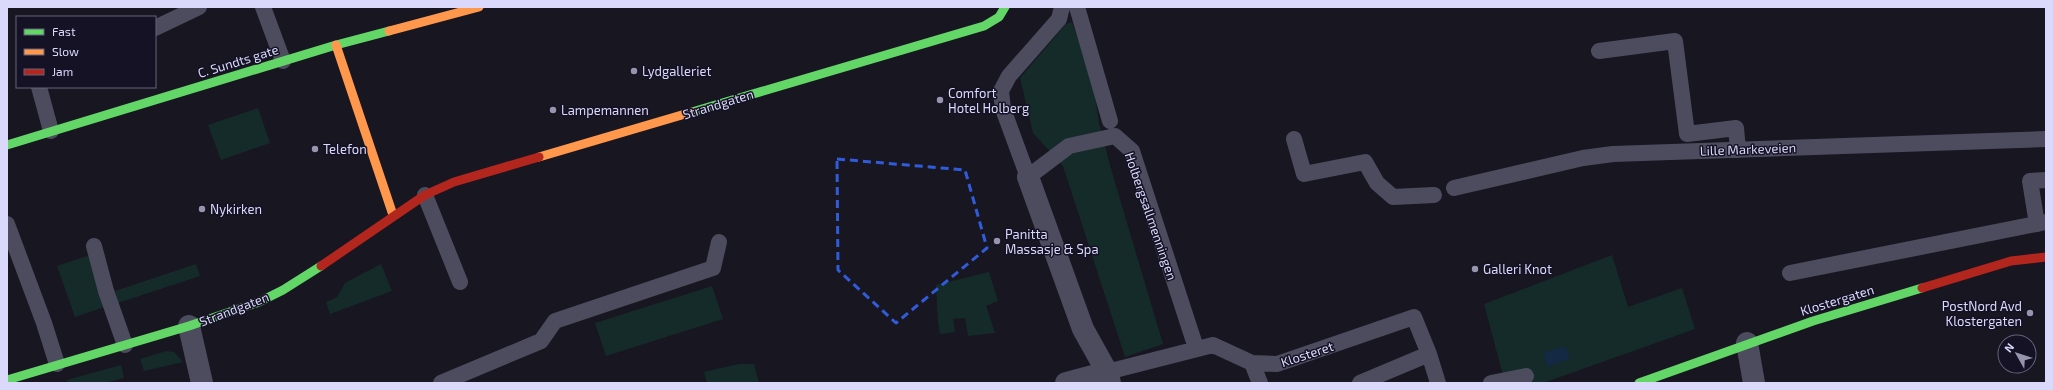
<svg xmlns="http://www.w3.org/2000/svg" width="2053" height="390" font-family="'Exo 2',sans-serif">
	<rect width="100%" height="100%" fill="#181620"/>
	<path fill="#152b2a" d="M1072,22l21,62 6,39 12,46 52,175 -38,13 -62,-191 -30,-33 -13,-55 46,-54z
		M258,108l12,35 -49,17 -13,-35z
		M90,255l14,52 -29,10 -18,-51z
		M1612,255l16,52 54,-19 13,41 -152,54h-38l-21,-79z
		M196,264l4,12 -82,27 -3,-12z
		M381,264l11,27 -62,23 -4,-12 11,-5 8,-14z
		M989,272l9,29 -12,5 9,27 -27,3 -3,-18 -12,1 2,13 -15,2 -2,-12 -2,-37z
		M712,286l11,33 -117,37 -11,-33z
		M166,351l8,1 9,10 -39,9 -4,-12z
		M739,364h15l5,19h-52l-3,-11z
		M121,365l3,13 -20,5h-36l-1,-3z"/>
	<path fill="#142943" d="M1562,347l4,1 4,10 -22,9 -5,-14z"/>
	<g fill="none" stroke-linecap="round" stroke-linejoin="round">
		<path stroke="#4d4c5f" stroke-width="16" d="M263,7l20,54
			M1062,7l-3,12 -50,57 -8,15 2,18 25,68 41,-31 46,-10 17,15 64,197
			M1077,7l33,114
			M155,28l44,-21
			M1599,51l76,-10 12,93 49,-6 2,22
			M39,87l12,44
			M1294,139l10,35 61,-12 12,21 16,14 41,-2
			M1454,188l129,-30 30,-4 433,-15
			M425,195l35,87
			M7,224l37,99 13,41
			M2037,224l-7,-43 16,-1
			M94,246l12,45 19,54
			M1790,273l256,-51
			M1252,363l8,20
			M1107,372l106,-27 39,18 25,1 137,-47 15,37 9,29
			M441,383l100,-42 14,-20 158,-53 6,-26
			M1360,383l69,-29
			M1491,383l35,-7"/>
		<path stroke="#4d4c5f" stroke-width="22" d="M1028,177l55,152 24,43 3,11
			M189,326l13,57
			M1747,343l7,40
			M1066,383l41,-11"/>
		<path stroke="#63d668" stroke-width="9" d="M692,112l292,-86 15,-9 6,-10
			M7,145l329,-100 53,-14
			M7,380l182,-54 70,-24 24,-12 38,-24
			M1639,383l174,-62 109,-33"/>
		<path stroke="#ff974d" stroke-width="9" d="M389,31l90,-24
			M336,45l57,170
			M539,157l153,-45"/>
		<path stroke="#b3261e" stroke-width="9" d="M321,266l104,-71 29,-13 85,-25
			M1922,288l89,-27 35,-4"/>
	</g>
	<path fill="none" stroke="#305cdc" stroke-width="3" stroke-dasharray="8 5" stroke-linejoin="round" d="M837,159l128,11 22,78 -91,75 -58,-53z"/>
	<g fill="#9795ae" stroke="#141224" stroke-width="1.5">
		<circle cx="634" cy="71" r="4"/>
		<circle cx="940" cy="100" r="4"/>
		<circle cx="553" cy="110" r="4"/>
		<circle cx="315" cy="149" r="4"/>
		<circle cx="202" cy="209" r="4"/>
		<circle cx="997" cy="241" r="4"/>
		<circle cx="1475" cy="269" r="4"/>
		<circle cx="2030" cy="313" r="4"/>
	</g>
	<g text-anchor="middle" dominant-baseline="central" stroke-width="3" stroke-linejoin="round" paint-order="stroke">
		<g font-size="13" fill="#dbd9fb" stroke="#141224">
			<text transform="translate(238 61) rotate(-17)">C. Sundts gate</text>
			<text transform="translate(718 104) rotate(-17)">Strandgaten</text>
			<text transform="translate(1748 149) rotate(-2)">Lille Markeveien</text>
			<text transform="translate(1151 216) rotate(71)">Holbergsallmenningen</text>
			<text transform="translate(1837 300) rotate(-17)">Klostergaten</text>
			<text transform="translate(234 309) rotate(-21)">Strandgaten</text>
			<text transform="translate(1307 354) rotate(-18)">Klosteret</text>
		</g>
		<g font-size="13" fill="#dbd9fb" stroke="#141224" text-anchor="start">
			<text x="642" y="71">Lydgalleriet</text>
			<text x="948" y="93">Comfort<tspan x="948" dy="15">Hotel Holberg</tspan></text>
			<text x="561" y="110">Lampemannen</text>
			<text x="323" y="149">Telefon</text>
			<text x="210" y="209">Nykirken</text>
			<text x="1005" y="234">Panitta<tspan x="1005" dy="15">Massasje &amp; Spa</tspan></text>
			<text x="1483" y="269">Galleri Knot</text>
			<text x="2022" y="306" text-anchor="end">PostNord Avd<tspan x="2022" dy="15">Klostergaten</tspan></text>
		</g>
	</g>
	<rect width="2053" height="390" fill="none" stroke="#dbd9fb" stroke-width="16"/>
	<rect x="16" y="16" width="140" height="72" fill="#141224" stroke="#64627a"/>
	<rect x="24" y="29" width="20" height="6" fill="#63d668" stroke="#64627a"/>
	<text x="52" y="36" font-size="12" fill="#dbd9fb">Fast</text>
	<rect x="24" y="49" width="20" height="6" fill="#ff974d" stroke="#64627a"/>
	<text x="52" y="56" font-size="12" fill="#dbd9fb">Slow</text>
	<rect x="24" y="69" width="20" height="6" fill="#b3261e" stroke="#64627a"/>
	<text x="52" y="76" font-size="12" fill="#dbd9fb">Jam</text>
	<g transform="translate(2017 354) rotate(309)"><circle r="19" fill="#141224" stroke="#64627a"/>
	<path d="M0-3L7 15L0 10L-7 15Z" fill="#9795ae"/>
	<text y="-6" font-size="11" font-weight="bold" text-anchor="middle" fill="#dbd9fb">N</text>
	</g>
</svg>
